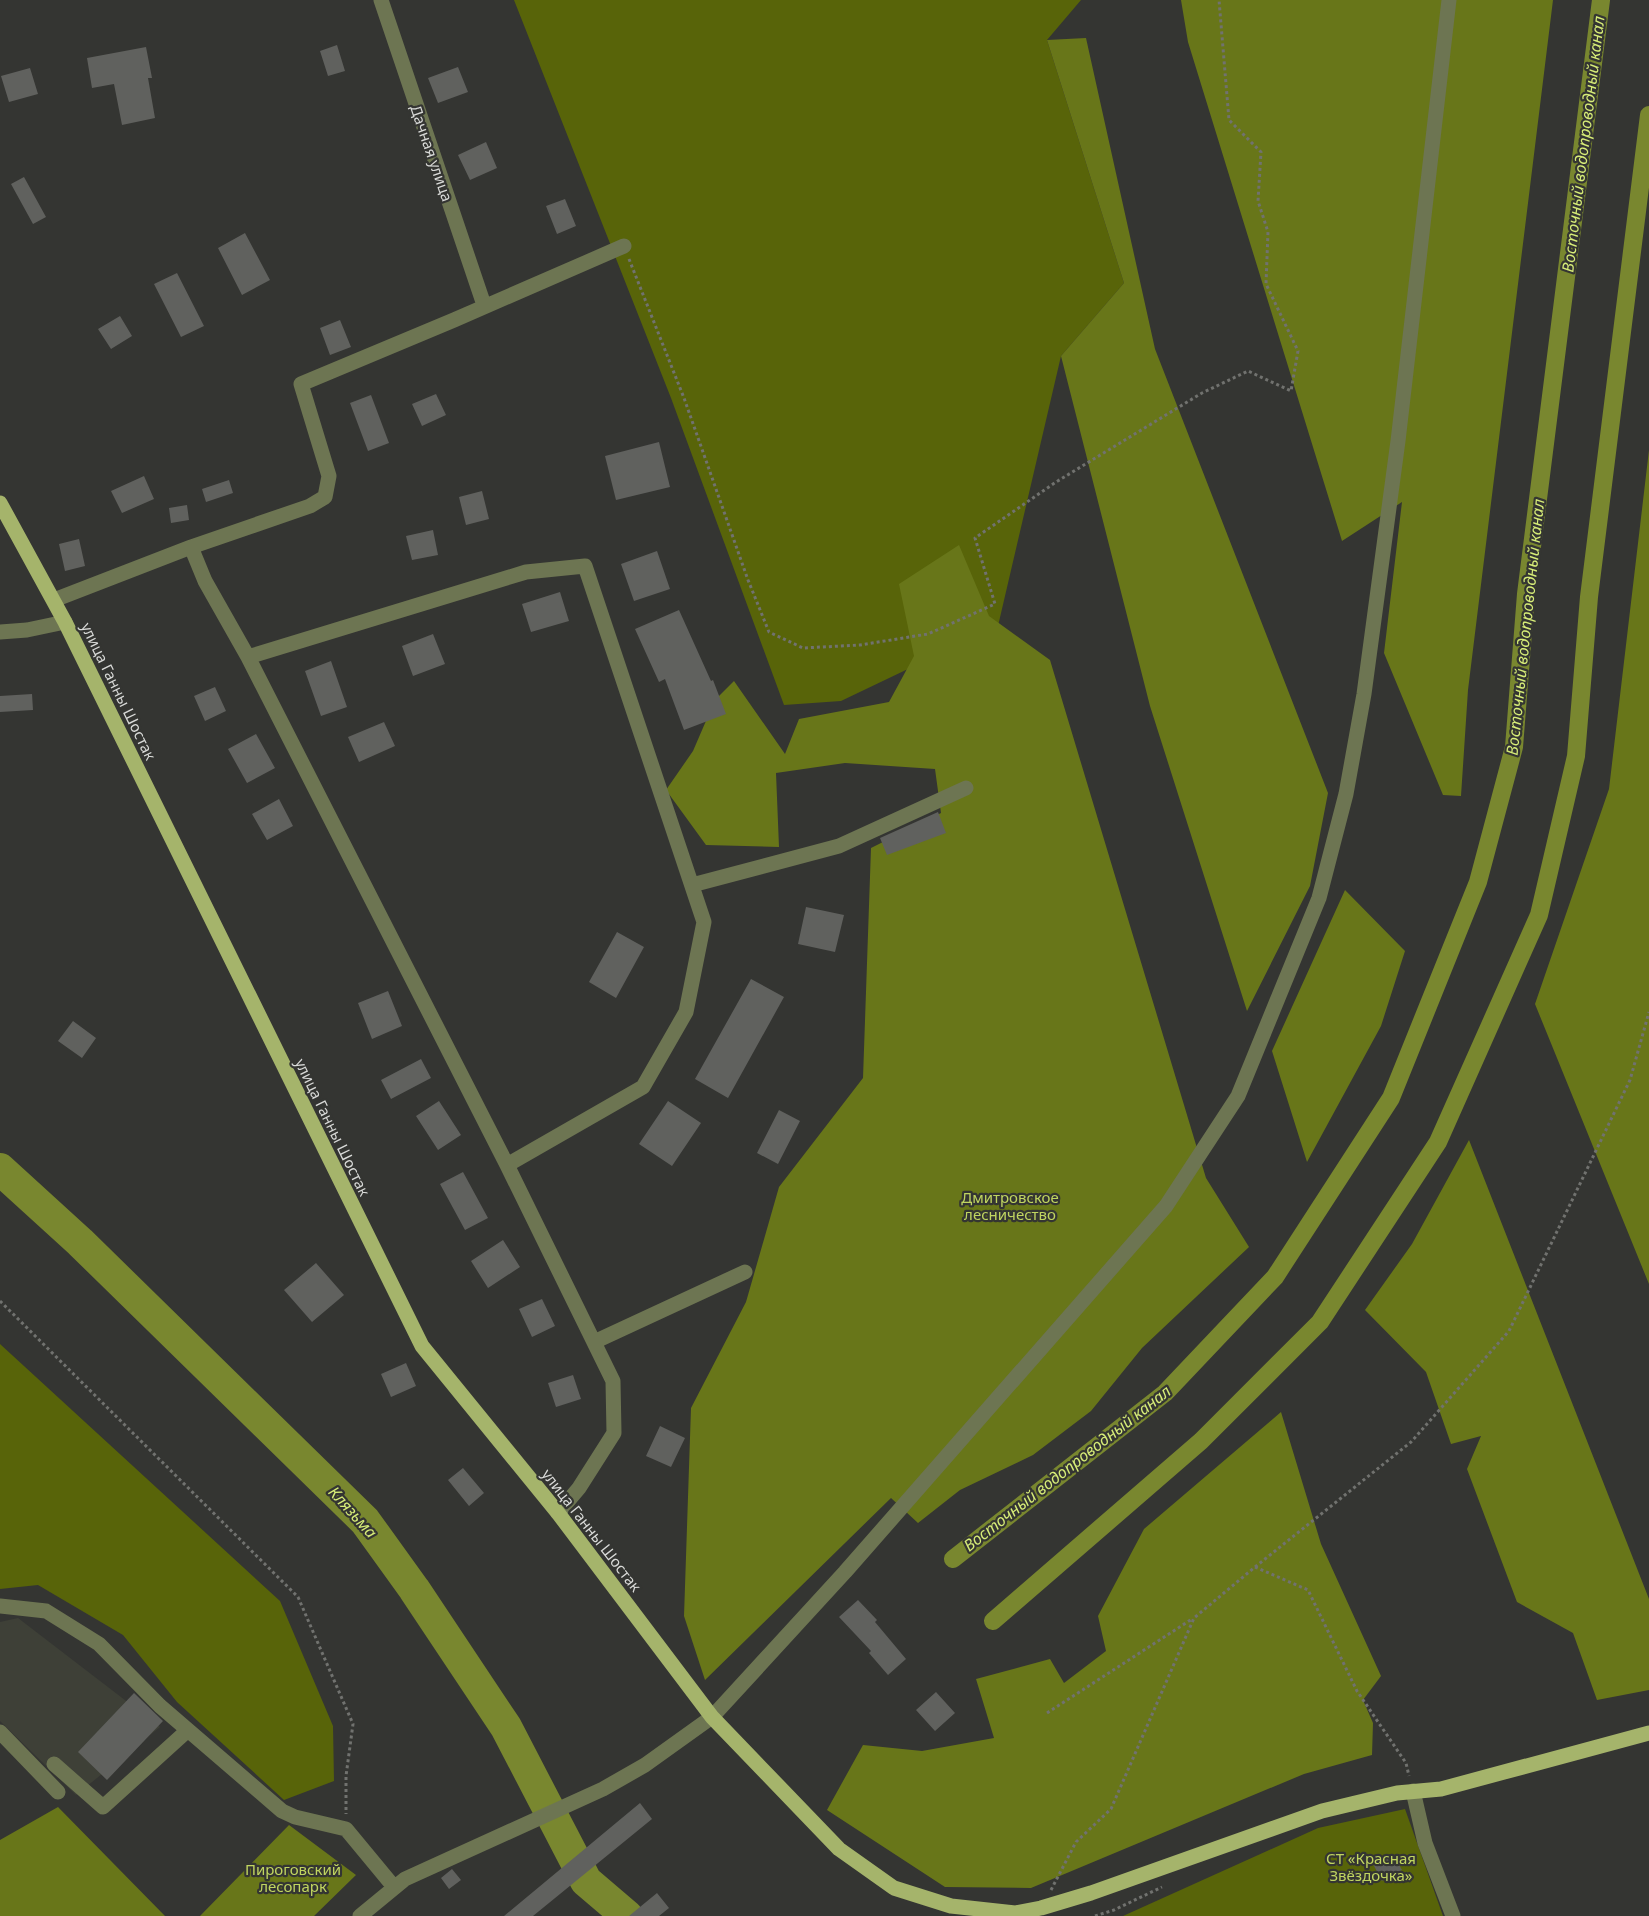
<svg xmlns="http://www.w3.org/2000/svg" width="1649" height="1916" font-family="'Noto Sans',sans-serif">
	<rect width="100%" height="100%" fill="#343532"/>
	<path fill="#3e4037" d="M18,1618l142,109 -84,68 -76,-74v-99z"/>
	<path fill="#586409" d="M514,0h567l-34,40 77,243 -63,73 -63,270 -157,75 -57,4 -113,-307z
		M0,1344l280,257 53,125 1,55 -50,19 -107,-98 -54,-67 -85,-50 -38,4z
		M1405,1809l38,107h-320l195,-88z"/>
	<path fill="#687619" d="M1181,0h372l-85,690 -7,106 -18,-1 -59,-142 18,-151 -60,39 -154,-499z
		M1086,38l69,311 173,444 -18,93 -63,125 -97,-305 -89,-350 63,-73 -77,-243z
		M1649,450v834l-114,-280 74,-215z
		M959,545l30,71 61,44 156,518 43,69 -107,101 -51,63 -58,44 -73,35 -42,33 -27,-25 -186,182 -21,-64 7,-208 55,-106 33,-115 84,-109 8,-230 70,-35 -6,-44 -90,-6 -69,10 3,74 -73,-2 -40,-55 27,-39 22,-51 19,-19 51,73 14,-35 90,-17 25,-46 -15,-72z
		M1345,890l60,61 -24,75 -74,136 -35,-111z
		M1469,1140l180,459v91l-52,10 -24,-67 -56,-31 -50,-133 14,-33 -30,8 -25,-72 -61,-62 47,-66z
		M1281,1412l40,132 60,132 -18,24 10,23 -1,32 -68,19 -273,114 -86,-1 -118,-77 36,-65 59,6 72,-13 -18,-59 74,-20 14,24 42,-32 -8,-35 46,-87z
		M58,1807l107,109h-165v-76z
		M289,1825l67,50 -42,41h-114z"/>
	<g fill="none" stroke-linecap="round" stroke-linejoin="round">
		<path stroke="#79872f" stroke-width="18" d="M953,1559l212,-166 110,-116 116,-179 87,-216 36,-135 12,-153 75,-594
			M993,1621l208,-180 119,-119 118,-180 101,-227 37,-159 13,-159 60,-482"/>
		<path stroke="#79872f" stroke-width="32" d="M0,1169l80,73 285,279 49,68 92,138 80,154 41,35"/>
	</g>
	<path fill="#60615e" d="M337,45l8,26 -17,5 -8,-25z
		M146,47l6,31h-4l7,40 -33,7 -8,-41 -22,4 -5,-30z
		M458,67l10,25 -30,11 -10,-25z
		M30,68l8,26 -29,8 -8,-26z
		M486,142l11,26 -27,12 -12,-25z
		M24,177l22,40 -13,7 -22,-40z
		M565,199l11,27 -19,8 -11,-28z
		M245,233l25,47 -28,15 -24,-47z
		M177,273l27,53 -23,11 -27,-53z
		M120,316l12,20 -21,13 -13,-20z
		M340,320l11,27 -21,8 -10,-27z
		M436,394l10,21 -24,11 -10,-22z
		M371,395l18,48 -21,8 -18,-48z
		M659,442l11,45 -54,13 -11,-44z
		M144,476l10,23 -32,14 -11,-22z
		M229,480l4,13 -27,9 -4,-13z
		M482,491l7,28 -23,6 -7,-28z
		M187,505l2,15 -18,3 -2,-15z
		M433,530l5,25 -26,5 -6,-24z
		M79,539l6,27 -20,5 -6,-27z
		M657,551l13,38 -36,12 -13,-37z
		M560,592l9,29 -38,11 -9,-28z
		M679,610l32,71 2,-1 13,34 -42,16 -19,-51 -6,3 -24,-53z
		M433,634l12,30 -32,12 -11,-30z
		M331,661l16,46 -26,9 -16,-45z
		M215,687l11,24 -21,10 -11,-25z
		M32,694l1,16 -33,2v-16z
		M384,722l11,24 -36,16 -11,-25z
		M256,734l19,34 -28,15 -19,-34z
		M279,799l14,27 -26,14 -15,-26z
		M938,812l8,21 -59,22 -7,-17z
		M806,907l38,8 -9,37 -37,-8z
		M617,932l27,15 -28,51 -27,-16z
		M751,979l33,18 -56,101 -33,-19z
		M388,991l14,35 -30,13 -14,-36z
		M73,1021l23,17 -14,20 -24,-17z
		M421,1059l10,19 -40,21 -10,-19z
		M439,1101l22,34 -23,15 -22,-34z
		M668,1101l33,22 -29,43 -33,-22z
		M779,1110l21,11 -22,43 -21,-11z
		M463,1172l25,46 -23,12 -25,-46z
		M503,1240l17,27 -32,21 -17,-27z
		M316,1263l28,32 -32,27 -28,-32z
		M542,1299l13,27 -23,11 -13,-28z
		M406,1363l10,23 -25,11 -10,-23z
		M573,1375l8,24 -25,8 -8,-24z
		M660,1426l25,12 -14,29 -25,-11z
		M463,1468l21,25 -15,13 -21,-26z
		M858,1600l19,20 -2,2 31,37 -18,16 -19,-22 2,-2 -32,-34z
		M936,1692l19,21 -20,18 -19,-21z
		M134,1693l29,28 -56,59 -29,-28z
		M640,1803l12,16 -119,97h-29z
		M1393,1854l9,16 -20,11 -9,-17z
		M452,1869l9,11 -12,9 -8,-11z
		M657,1893l12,15 -10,8h-30z"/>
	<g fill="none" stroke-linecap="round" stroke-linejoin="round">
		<path stroke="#71726f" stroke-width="3" stroke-dasharray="3 3" stroke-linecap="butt" d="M629,259l55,139 64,182 21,52 34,16 57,-3 68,-11 67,-30 -20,-66 81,-56 146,-89 46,-22 43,20 7,-40 -32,-67 2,-52 -10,-31 3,-49 -32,-32 -10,-120
			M0,1301l298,296 55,127 -7,52v38
			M1255,1567l53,23 49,101 49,72 3,13
			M1047,1713l145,-94
			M1051,1890l25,-48 35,-33 83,-191 61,-51 156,-125 98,-111 121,-251 19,-68
			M1095,1916l19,-6 48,-23"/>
		<path stroke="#6d7552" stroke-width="15" d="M381,0l103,305
			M191,547l14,34 43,76 259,508 106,216 1,52 -35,55 -21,25
			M54,600l137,-53 119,-41 15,-9 4,-21 -28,-92 153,-64 170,-74
			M0,632l27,-2 38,-8
			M248,657l278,-85 59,-6 119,356 -18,90 -43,75 -136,78
			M692,885l147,-39 127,-58
			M594,1342l151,-70
			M0,1606l46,5 53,33 61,62 122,105 13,6 51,12 48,58
			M0,1732l58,60
			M54,1764l49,43 85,-77
			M1413,1791l12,52 28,73
			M360,1916l45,-37 198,-90 42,-24 67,-48 133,-145 321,-366 72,-110 81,-198 27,-104 18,-100 34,-253 51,-441"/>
		<path stroke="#a5b46b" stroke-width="15" d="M0,503l65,119 357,724 136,167 154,204 127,132 55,39 57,18 64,7 26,-5 50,-15 231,-82 75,-18 44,-4 208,-56"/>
	</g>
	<g text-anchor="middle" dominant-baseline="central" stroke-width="4.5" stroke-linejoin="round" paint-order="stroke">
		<g font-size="15" fill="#d9dad8" stroke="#343532">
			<text transform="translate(432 153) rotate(71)">Дачная улица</text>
			<text transform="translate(119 691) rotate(64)">улица Ганны Шостак</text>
			<text transform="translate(333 1127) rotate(64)">улица Ганны Шостак</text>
			<text transform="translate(592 1530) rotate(52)">улица Ганны Шостак</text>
		</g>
		<g font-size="15" fill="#c0d560" stroke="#343532">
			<text x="1010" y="1197">Дмитровское<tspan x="1010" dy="17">лесничество</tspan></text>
			<text x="1371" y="1858">СТ «Красная<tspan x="1371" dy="17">Звёздочка»</tspan></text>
			<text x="293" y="1869">Пироговский<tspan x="293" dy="17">лесопарк</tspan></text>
		</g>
		<g font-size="16" font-style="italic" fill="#d7ed78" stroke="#343532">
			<text transform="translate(1583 144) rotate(-83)">Восточный водопроводный канал</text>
			<text transform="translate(1525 627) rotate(-84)">Восточный водопроводный канал</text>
			<text transform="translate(1067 1468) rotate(-38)">Восточный водопроводный канал</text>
			<text transform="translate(353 1512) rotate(48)">Клязьма</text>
		</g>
	</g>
</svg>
